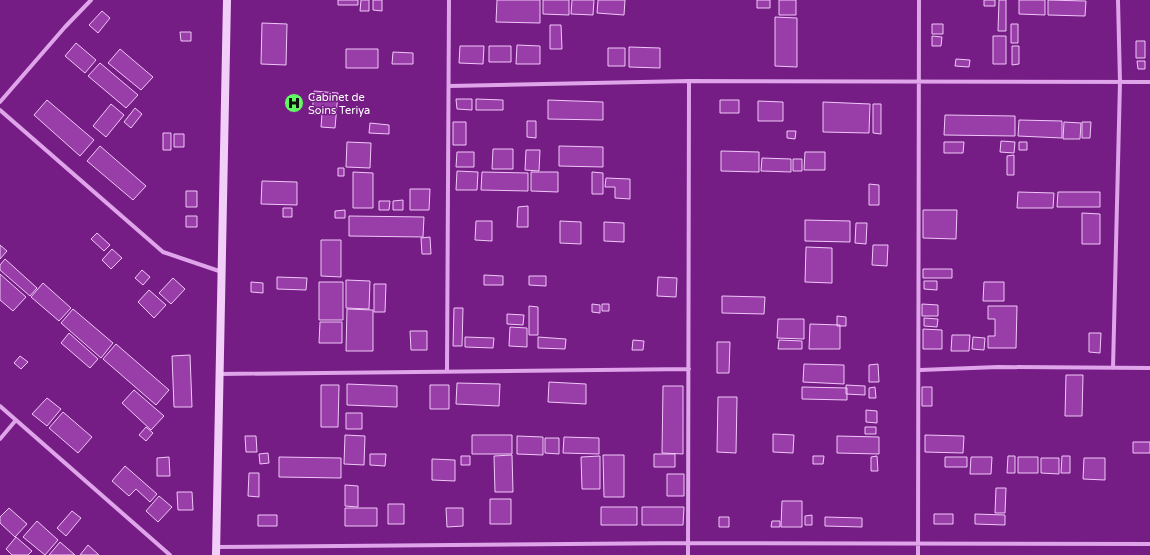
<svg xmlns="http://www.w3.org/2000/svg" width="1150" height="555" font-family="'Varela Round',sans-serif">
	<rect width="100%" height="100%" fill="#751d84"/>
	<path fill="#993da9" stroke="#f0c8f8" d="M338,0h20v5h-20z
		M361,0h8v11h-9z
		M373,0h9v11l-9,-1z
		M497,0h43v23l-44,-1z
		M543,0h26v15l-26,-1z
		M572,0h22l-1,15 -22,-1z
		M598,0h27l-1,15 -27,-2z
		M757,0h13v8h-13z
		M779,0h17v15h-17z
		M984,0h11v6h-11z
		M999,0h7v31h-8z
		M1019,0h26v15l-26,-1z
		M1048,0l38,1 -1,15 -37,-1z
		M102,11l8,7 -12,15 -9,-8z
		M775,17l22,1v49l-22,-1z
		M262,23l25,1 -1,41 -25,-1z
		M932,24h11v10h-11z
		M1011,24h7v19h-7z
		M550,25h11l1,24h-12z
		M180,32h11v9h-10z
		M932,36l10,1 -1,9h-9z
		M993,36h13v28h-13z
		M1136,41h9v17h-9z
		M76,43l20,17 -11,13 -20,-17z
		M517,45l23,1v18h-24z
		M460,46h24l-1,18 -24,-1z
		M489,46h22v16h-22z
		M1012,46h7v18l-7,1z
		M629,47l31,1v20l-31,-1z
		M608,48h17v18h-17z
		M120,49l33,28 -12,13 -33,-27z
		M346,49h32v19h-32z
		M393,52l20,1v11h-21z
		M956,59l14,1 -1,7 -14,-1z
		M1137,61h8v8h-7z
		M100,63l38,32 -12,13 -38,-32z
		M314,91l24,2 -3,35 -14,-1 1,-13h-10z
		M456,99h16v11l-15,-1z
		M476,99l27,1v10h-27z
		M47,100l47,40 -14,16 -46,-41z
		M548,100l55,2v18l-55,-1z
		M720,100h19v13h-19z
		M758,101l25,1v19h-25z
		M823,102l47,2 -1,29 -46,-1z
		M111,104l13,11 -18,22 -13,-11z
		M873,104h8v30l-8,-1z
		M135,108l7,6 -11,14 -7,-6z
		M945,115l70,1v20l-71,-1z
		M1019,120l43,1v17l-44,-2z
		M527,121h9v17l-9,-1z
		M453,122h13v23h-13z
		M1064,122l17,1 -1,16h-17z
		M1082,122h9l-1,16h-8z
		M370,123l19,2v9l-20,-1z
		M787,131h9l-1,8 -8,-1z
		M163,133h8v17h-8z
		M174,134h10v13h-10z
		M1001,141l14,1 -1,11 -14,-1z
		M347,142l24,1 -1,25 -24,-1z
		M944,142h20l-1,11h-19z
		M1019,142h8v8h-8z
		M100,146l46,40 -13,14 -46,-39z
		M559,146l44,1v20l-44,-1z
		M493,149h20v20h-21z
		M526,150h14l-1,21 -14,-1z
		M721,151l38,1v20l-38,-1z
		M457,152h17v15h-18z
		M805,152h20v18h-21z
		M1014,155v20h-7v-19z
		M762,158l29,1v13l-30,-1z
		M793,159h9v12h-9z
		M338,168h6v8h-6z
		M457,171l21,1 -1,18h-21z
		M353,172l20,1v35h-20z
		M482,172l46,1v18l-47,-1z
		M531,172h27v20l-27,-1z
		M592,172l11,1v21h-11z
		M606,178l24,1v20l-15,-1v-11h-10z
		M262,181l35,1v23l-36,-1z
		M869,184l10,1v20h-10z
		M410,189h20l-1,21h-19z
		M186,191h11v16h-11z
		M1018,192l36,1 -1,15h-36z
		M1058,192h42v15h-43z
		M403,200v10h-10v-9z
		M379,201h11l-1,9h-10z
		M528,206v21h-11l1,-20z
		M283,208h9v9h-9z
		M345,210v8h-10v-7z
		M923,210h34l-1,29 -33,-1z
		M1082,213l18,1v30h-18z
		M186,216h11v11h-11z
		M349,216l75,1 -1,20 -74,-1z
		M805,220l45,1v21l-45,-1z
		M476,221h16v20l-17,-1z
		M560,221l21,1v22l-21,-1z
		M604,222l20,1v19l-20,-1z
		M856,223h11l-1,21 -11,-1z
		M97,233l13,12 -6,6 -13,-12z
		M430,237l1,17h-9l-1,-16z
		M321,240h20v37l-20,-1z
		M0,245l7,6 -7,8z
		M873,245h15l-1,21 -15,-1z
		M806,247l26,1v35l-27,-1z
		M112,249l10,9 -11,11 -9,-9z
		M5,259l32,29 -7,8 -30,-26v-5z
		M923,269h29v9h-29z
		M142,270l8,7 -7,8 -8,-7z
		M0,274l26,23 -13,14 -13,-11z
		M484,275l19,1v9h-19z
		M529,276h17v10l-17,-1z
		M277,277l30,1 -1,12 -29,-1z
		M658,277l19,1 -1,19 -19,-1z
		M173,278l12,11 -14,15 -12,-11z
		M346,280l24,1 -1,28 -23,-1z
		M924,281h13v9l-13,-1z
		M251,282l12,1v10l-12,-1z
		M319,282h24v38h-24z
		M984,282h20v19h-21z
		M43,283l28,25 -12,13 -28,-24z
		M374,284h12l-1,28h-11z
		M149,290l17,15 -12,13 -16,-16z
		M722,296l43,1 -1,17 -42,-1z
		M592,304l8,1v8l-8,-1z
		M602,304h7v7h-7z
		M922,304l16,1v11h-16z
		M529,306l9,1v28h-9z
		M988,306h29l-1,42h-28v-12h7v-17h-7z
		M454,308h9l-1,38h-9z
		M73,309l40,34 -12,15 -40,-35z
		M347,309l26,1v41h-27z
		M507,314l17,1 -1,10 -16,-1z
		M837,316l9,1v9h-9z
		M924,318l14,1 -1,8 -13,-1z
		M778,319h26v20l-27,-1z
		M320,322h22v21h-23z
		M810,324l30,1v24h-31z
		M510,327l17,1v19l-18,-1z
		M923,329l19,1v19h-19z
		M410,331h17v19h-16z
		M69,333l29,26 -8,9 -29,-25z
		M1089,333h12l-1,20 -11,-1z
		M952,335h18l-1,16h-18z
		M465,337l29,1 -1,10 -28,-1z
		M538,337l28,2 -1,10 -27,-1z
		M973,337l12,1 -1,12 -12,-1z
		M633,340l11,1 -1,9h-11z
		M779,340l23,1v8h-24z
		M717,342h13l-1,31h-12z
		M116,344l53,46 -13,15 -53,-46z
		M190,355l2,52h-18l-2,-51z
		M20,356l8,6 -7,7 -7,-6z
		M804,364l40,1v19l-41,-2z
		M878,364l1,18h-10v-17z
		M1066,375h17l-1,41h-17z
		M549,382l37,2v20l-38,-2z
		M457,383l43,1 -1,22 -43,-2z
		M347,384l50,2v21l-50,-2z
		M321,385h18l-1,42h-17z
		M430,385h19v24h-19z
		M846,385l19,1v9l-19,-1z
		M663,386h20v68l-21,-1z
		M802,387l45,1v12l-45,-1z
		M875,387l1,11h-7v-10z
		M922,387h10v19h-10z
		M134,390l30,26 -13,14 -29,-27z
		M718,397h19l-1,56 -19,-1z
		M47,398l14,11 -14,17 -15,-12z
		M866,410l11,1v12l-11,-1z
		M63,412l29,25 -14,16 -29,-25z
		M346,413h16v16h-16z
		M146,427l7,6 -7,8 -7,-6z
		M865,427h11v7h-11z
		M773,434l21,1 -1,18 -20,-1z
		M345,435l20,1 -1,29 -20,-1z
		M472,435h40v19h-40z
		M925,435l39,1 -1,17 -38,-1z
		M245,436h11l1,16h-11z
		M517,436l26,1v18l-26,-1z
		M837,436l42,1v17l-42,-1z
		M564,437l35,1v16l-36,-1z
		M545,438h14v16l-14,-1z
		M1133,442h17v11h-17z
		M268,453l1,10 -9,1 -1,-10z
		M370,454h16l-1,12 -15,-1z
		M654,454h21v13h-21z
		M512,455l1,37h-18l-1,-36z
		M603,455h21v42h-20z
		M461,456h9v9h-9z
		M600,456v33h-18l-1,-32z
		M813,456h11l-1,8h-10z
		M877,456l1,15h-7v-14z
		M1008,456h7v17h-8z
		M1062,456h8v17h-9z
		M169,457l1,19h-13v-18z
		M279,457l62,1v20l-62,-1z
		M945,457h22v10h-22z
		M971,457h21l-1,17h-21z
		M1018,457h20v16h-20z
		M1041,458h18v16l-18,-1z
		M1084,458h21v22l-22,-1z
		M432,459l23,1v21l-23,-1z
		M125,466l32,28 -7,8 -14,-13 -7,7 -17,-15z
		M249,473h10v24l-11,-1z
		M667,474h17v22h-17z
		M345,485l13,1v21l-13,-1z
		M996,488h10l-1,25h-10z
		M177,492h15l1,18h-15z
		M159,496l13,11 -14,15 -12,-11z
		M490,499h21v25h-21z
		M782,501h20v26h-21z
		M388,504h16v20h-16z
		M601,507h36v18h-36z
		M642,507h42l-1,18h-41z
		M9,508l18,16 -12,13 -15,-14v-6z
		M345,508h32v18h-32z
		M446,508h17v18l-16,1z
		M72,511l9,7 -15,18 -9,-8z
		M934,514h19v10h-19z
		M975,514l30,1v10l-30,-1z
		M258,515h19v11h-19z
		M812,515v10h-7v-9z
		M719,517h10v10h-10z
		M825,517l37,1v9l-37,-1z
		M37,521l21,19 -13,15 -22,-18z
		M772,521h8v6h-9z
		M16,537l16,14 -4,4h-16l-6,-6z
		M60,542l15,13h-26z
		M88,545l11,10h-19z"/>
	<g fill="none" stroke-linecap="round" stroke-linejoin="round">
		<path stroke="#dfa4ea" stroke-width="4" d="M449,86l240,-5 461,1
			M0,102l65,-75 26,-27
			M0,110l163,142 59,20
			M1113,368l7,-286 -2,-82
			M920,370l78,-3 152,1
			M447,371l2,-371
			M220,374l469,-5
			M0,406l170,149
			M0,439l16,-19
			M216,547l472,-4 462,1
			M688,555l1,-474
			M918,555l1,-555"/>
		<path stroke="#f2cff8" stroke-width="8" d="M216,555l11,-555"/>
	</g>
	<defs>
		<symbol id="hospital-disc" viewBox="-11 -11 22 22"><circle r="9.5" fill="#62fa62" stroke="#751d84"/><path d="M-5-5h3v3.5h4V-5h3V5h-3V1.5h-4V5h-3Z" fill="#111"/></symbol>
	</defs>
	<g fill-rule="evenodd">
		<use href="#hospital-disc" x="283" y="92" width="22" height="22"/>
	</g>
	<g text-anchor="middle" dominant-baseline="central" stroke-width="3" stroke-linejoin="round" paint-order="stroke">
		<g font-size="11" fill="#fff" stroke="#751d84" text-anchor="start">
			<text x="308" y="97">Cabinet de<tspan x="308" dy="13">Soins Teriya</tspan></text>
		</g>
	</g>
</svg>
